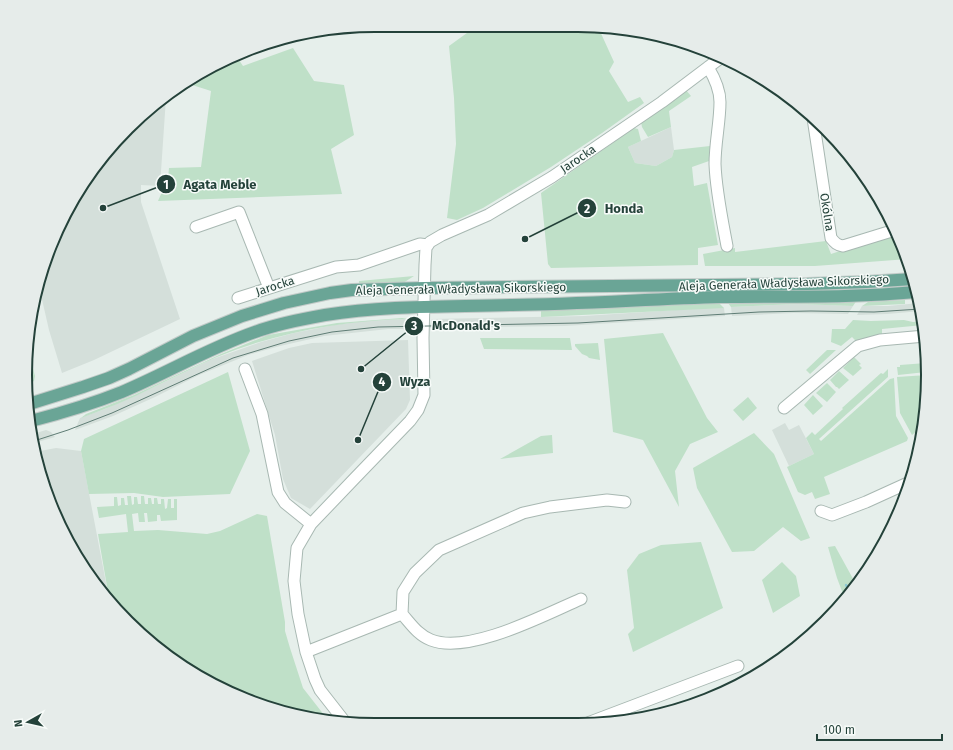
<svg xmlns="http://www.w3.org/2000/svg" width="953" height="750" font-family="'Fira Sans',sans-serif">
	<rect width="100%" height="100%" fill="#e6efeb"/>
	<path fill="#d4dfda" d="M166,98l-6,88 -19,-1v17l39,117 -86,41 -32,13 -13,-43 -11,-48 34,-82 55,-72z
		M671,127l3,23 -2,7 -16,9 -21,-3 -7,-16z
		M919,303l2,8 -34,3 -30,1 5,-9h26z
		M797,304l56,2 -5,8 -54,-1 -62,3 -1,-9z
		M721,307l3,1 1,8 -160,10 -136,2 3,-9 152,-3z
		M408,319l6,5 3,5h-29l-64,7 -44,10 -32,9 -49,20 -44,22 -42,19 -38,14 5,-12 25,-9 51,-23 54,-26 51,-18 33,-9 40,-8 31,-4z
		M408,340l2,60 -4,9 -96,100 -19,-11 -8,-19 -8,-44 -23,-74 37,-13 23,-5z
		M785,423l4,7 10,-5 15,29 -25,12 -17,-36z
		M46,430l5,2 4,5 -21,6 -1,-9z
		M56,448l25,3 29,153 -38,-54 -35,-84 -2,-14z"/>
	<path fill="#bfe0c8" d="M478,25l122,1 -1,3 15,33 -5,9 19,31 12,-5 4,6 -42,30 -51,34 -68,41 -26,12 -10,-2 9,-74 -2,-46 -5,-52z
		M293,48l21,33 30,4 10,50 -23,14 11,45 -184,7 10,-23 1,-10 32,-1 10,-76 -25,-8 14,-11 37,-15 6,9z
		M685,89l6,7 -22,15 2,16 -23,10 -6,-10 -1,-5z
		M634,128l4,1 3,12 -13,6 7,16 21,3 16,-9 2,-7 36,-4 -1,15 -17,6 2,19 13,-3 11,62 -20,3v17l-147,3 -3,-4 -7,-71z
		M894,233l2,7 3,-1 9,20 -93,7h-110l-2,-12 32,-6v4l91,-11 5,13z
		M414,276l-11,7 -44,2v-4z
		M857,300l-4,6 -56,-2 -66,3 -3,-4z
		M905,300v4l-43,2 6,-4z
		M681,303h38l5,5 -183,9v-7l43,-1z
		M402,318l6,1c-66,2 -130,13 -191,38 -21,9 -42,20 -63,30 -24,12 -48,22 -73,31l5,-4 48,-19 87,-41 47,-19 69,-12z
		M853,320l18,1 33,-1 9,2 10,-1 2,12 -2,-8 -41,4v6l-25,7 -5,-5 -11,9 -10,-4 1,-13h13z
		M663,333l44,85 11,14 -28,12 -15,27 4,36 -36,-67 -30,-8 -9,-93z
		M480,338h90l2,12 -88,-1z
		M598,343l2,17 -11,-2 -2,-2 -5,-2 -7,-8v-2z
		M827,350h9l-26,24 -4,-4z
		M28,351l7,25 -1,5 -8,5 -1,-11z
		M854,357l7,7 -2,1 3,3 -9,8 -10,-8z
		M926,363v9l-28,3 -1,-8h3v-2z
		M888,369v8l-69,62 2,2 69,-62 4,-1 2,38 12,22 -1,3 -83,36 6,17 -15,5 -3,-7 -7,3 -7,-3 -11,-25 27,-13 -8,-16 6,-6 3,3 28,-26 -1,-1 39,-35 2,1z
		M839,371l10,9 -10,9 -2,-2h-1l-6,-7z
		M228,372l22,79 -20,43 -67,3 -29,-4 -45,1 -8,-43 3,-12z
		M927,375v23l-5,29 -10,8 -12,-22 -3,-36z
		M827,383l9,9 -9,10 -11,-9z
		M813,395l10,11 -10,9 -9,-10z
		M748,397l9,11 -14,13 -10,-11z
		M754,433l20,21 36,84 -9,3 -18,-14 -29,24 -22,1 -35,-64 -4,-20z
		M552,435l1,18 -53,6 41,-23z
		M127,496h4l1,9 2,-1v-7h3l1,7h3v-8h3l1,8h3v-6h3l1,6h2v-6h3l1,6h3v-5h3l1,10 2,-1 1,-9h3v9h3v-9h3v21l-16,1 -1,-6h-3v6l-9,1 -1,-9h-3l1,9h-6l-1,-9 -6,1 2,17 24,-1 49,4 13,-3 37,-17 10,2 18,106v9l5,17 13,40 25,32 -21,-2 -66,-20 -61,-32 -68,-60 -2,-2 -12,-70 30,-2 -2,-18 -27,4 -2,-11 17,-1v-9h3l1,9 3,-1v-7h3l1,7h3z
		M701,542l22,66 -90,44 -5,-18 6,-6 -7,-58 12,-16 22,-9z
		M835,546l22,40 -12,13 -8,-21 -9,-31z
		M782,562l14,14 4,20 -27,17 -11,-33z"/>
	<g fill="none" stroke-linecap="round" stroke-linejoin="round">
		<path stroke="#8ec9d4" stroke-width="2.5" d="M846,585l5,8"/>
		<defs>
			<path id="minor" d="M708,67c6,10 12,23 12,35 0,20 -5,41 -5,62 1,27 7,55 12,82
				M813,118l18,120c4,5 6,7 12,8l52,-16
				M196,227l43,-15 30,76
				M238,298l98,-31 23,-2 61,-21 8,1
				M245,369l17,45 16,78 7,11 26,21 -14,24 -3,33 4,33 8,38 9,27 5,11 25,32
				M784,408l74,-62 22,-6 45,-4
				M821,511l11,4 34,-13 44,-20
				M311,524l44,-46 55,-57 8,-11 6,-15 -1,-57 2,-73 1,-17 4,-6 12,-7 46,-20 64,-38 110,-75 57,-43
				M402,614c9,10 16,21 29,26 38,15 115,-26 150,-41
				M306,652l96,-38 1,-22 12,-19 24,-23 84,-37 27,-6 57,-7 18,2
				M585,724l153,-58"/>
			<path id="major" d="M29,404l54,-17 26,-9 20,-9 64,-33 49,-20 42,-13 46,-10 22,-3 72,-2 383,-4 59,-2 47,-3
				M31,421c31,-8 61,-17 91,-29 45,-19 87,-44 133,-60 22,-8 47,-13 70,-17 62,-10 125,-8 187,-10 69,-1 139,-6 209,-8 65,-1 130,1 195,-5"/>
		</defs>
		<use href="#minor" stroke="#a8b8b2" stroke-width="13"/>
		<use href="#major" stroke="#c2cac8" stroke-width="14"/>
		<use href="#minor" stroke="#fff" stroke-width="11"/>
		<use href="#major" stroke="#6aa596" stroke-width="12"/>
		<path stroke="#5f7d75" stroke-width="1" d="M34,441l34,-11 44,-17 121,-55 56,-17 43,-9 46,-5 200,-4 181,-11 52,-1 63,1 46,-3"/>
	</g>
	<g text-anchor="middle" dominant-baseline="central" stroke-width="3" stroke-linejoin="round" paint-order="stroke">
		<g font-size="12" fill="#24423a" stroke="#f7fbf9">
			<text transform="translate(578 159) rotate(-34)">Jarocka</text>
			<text transform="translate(827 212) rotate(81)">Okólna</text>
			<text transform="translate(784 283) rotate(-2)">Aleja Generała Władysława Sikorskiego</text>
			<text transform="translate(275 286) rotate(-18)">Jarocka</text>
			<text transform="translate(461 289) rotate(-1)">Aleja Generała Władysława Sikorskiego</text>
		</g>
	</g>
	<path d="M0 0H953V750H0ZM375 32H578A343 343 0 0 1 921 375V375A343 343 0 0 1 578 718H375A343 343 0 0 1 32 375V375A343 343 0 0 1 375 32Z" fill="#e6ecea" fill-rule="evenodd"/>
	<path fill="none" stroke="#24423a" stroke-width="2" d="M375 32H578A343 343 0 0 1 921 375V375A343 343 0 0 1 578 718H375A343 343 0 0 1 32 375V375A343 343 0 0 1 375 32Z"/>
	<path fill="none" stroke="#24423a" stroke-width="1.5" d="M103 208L166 184M525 239L587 208M361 369L414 326M358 440L382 382"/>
	<g fill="#24423a" stroke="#f7fbf9" stroke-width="1.5">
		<circle cx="103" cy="208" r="4"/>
		<circle cx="525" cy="239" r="4"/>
		<circle cx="361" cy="369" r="4"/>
		<circle cx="358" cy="440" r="4"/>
		<circle cx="166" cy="184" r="10"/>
		<circle cx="587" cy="208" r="10"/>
		<circle cx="414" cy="326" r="10"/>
		<circle cx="382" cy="382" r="10"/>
	</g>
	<g font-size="12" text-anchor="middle" font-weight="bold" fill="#fff">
		<text x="166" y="189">1</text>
		<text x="587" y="213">2</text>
		<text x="414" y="330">3</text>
		<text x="382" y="386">4</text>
	</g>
	<g font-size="13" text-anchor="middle" font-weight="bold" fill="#24423a" stroke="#f7fbf9" stroke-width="3" stroke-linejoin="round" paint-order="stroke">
		<text x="220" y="189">Agata Meble</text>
		<text x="624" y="213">Honda</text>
		<text x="466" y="330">McDonald's</text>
		<text x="415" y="386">Wyza</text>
	</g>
	<g transform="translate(28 722) rotate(262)" stroke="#f7fbf9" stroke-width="3" paint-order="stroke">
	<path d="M0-3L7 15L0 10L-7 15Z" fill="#24423a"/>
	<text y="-6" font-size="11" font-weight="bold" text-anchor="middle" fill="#24423a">N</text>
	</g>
	<path d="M817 734v6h125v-6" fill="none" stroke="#24423a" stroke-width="2"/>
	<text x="823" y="734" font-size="12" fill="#24423a" stroke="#f7fbf9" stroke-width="3" paint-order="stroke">100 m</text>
</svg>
